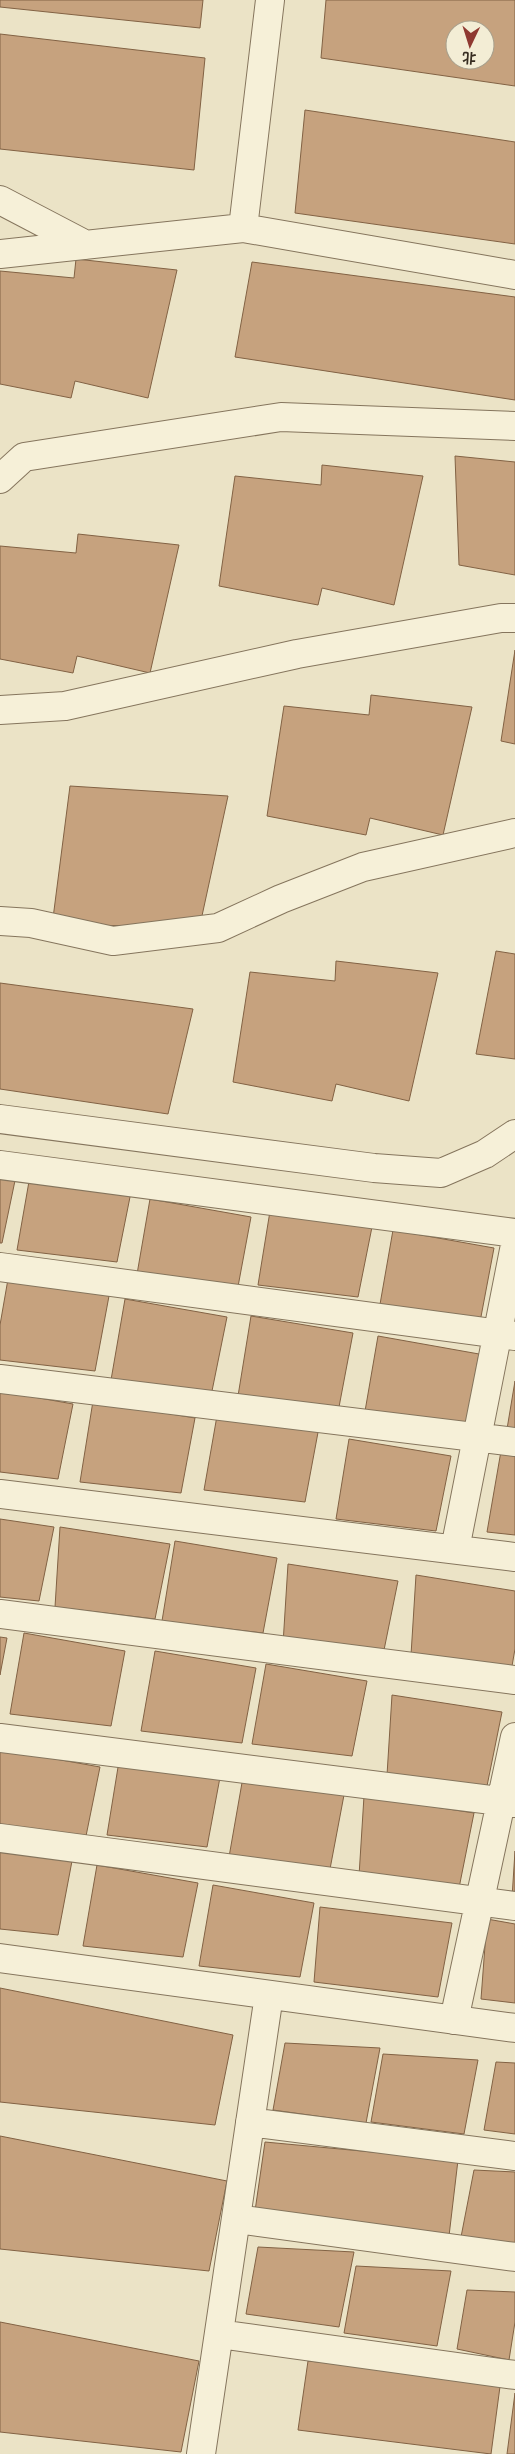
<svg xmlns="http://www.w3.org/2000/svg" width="515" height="2454" font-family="'Crimson Pro','Noto Sans SC',serif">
	<rect width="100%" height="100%" fill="#ebe3c6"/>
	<path fill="#c6a27e" stroke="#826244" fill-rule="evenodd" d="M0,0h203l-3,28 -200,-21z
		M326,0h189v86l-194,-28zM455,30h30v30h-30z
		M0,34l205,24 -11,112 -194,-21z
		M305,110l210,32v102l-220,-31z
		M76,259l101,11 -29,128 -73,-17 -4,17 -71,-14v-113l74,7z
		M252,262l263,35v103l-280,-43z
		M455,456l60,6v113l-56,-10z
		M322,465l101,11 -29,129 -72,-17 -4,17 -99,-19 16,-110 86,9z
		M78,534l101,11 -29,128 -73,-17 -4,17 -73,-14v-113l76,7z
		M515,650v94l-14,-3z
		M371,695l101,12 -29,128 -73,-17 -4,17 -99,-19 17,-110 85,9z
		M70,786l158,10 -28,129 -148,1z
		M496,951l19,3v105l-39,-5z
		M336,961l102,12 -29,128 -73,-17 -4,17 -99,-19 17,-110 85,9z
		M0,983l193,26 -25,105 -168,-25z
		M0,1169l17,2 -15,72h-2z
		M31,1170l101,17 -15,75 -100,-12z
		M150,1199l101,18 -14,75 -101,-12z
		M271,1205l102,17 -15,75 -100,-12z
		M393,1230l101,18 -14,74 -101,-12z
		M8,1279l101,17 -14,75 -95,-11v-35z
		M125,1299l102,18 -15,74 -101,-11z
		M251,1316l102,17 -14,74 -101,-11z
		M378,1336l101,18 -14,75 -101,-12z
		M515,1381v55l-9,-1z
		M0,1391l73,13 -15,75 -58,-7z
		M93,1401l102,17 -14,75 -101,-11z
		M218,1410l101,17 -14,75 -101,-12z
		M349,1439l102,17 -15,75 -100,-12z
		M501,1451l14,2v82l-28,-3z
		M0,1519l54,8 -15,74 -39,-4z
		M60,1527l110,17 -15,75 -100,-12z
		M175,1541l102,17 -14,75 -101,-12z
		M288,1564l110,17 -15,74 -100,-11z
		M416,1575l99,16v58l-3,17 -101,-11z
		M24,1633l101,18 -14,75 -101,-12z
		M0,1637l7,1 -7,37z
		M155,1651l101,17 -14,75 -101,-12z
		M266,1664l101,17 -15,75 -100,-12z
		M392,1695l110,17 -15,74 -100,-11z
		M0,1749l100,18 -15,74 -85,-10z
		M120,1755l101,17 -14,75 -100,-12z
		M243,1777l101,18 -14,74 -101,-12z
		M364,1796l110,17 -15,75 -100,-12z
		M0,1849l72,12 -14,74 -58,-6z
		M515,1851v48l-3,-1z
		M97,1865l101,18 -15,74 -100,-11z
		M213,1885l101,18 -14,74 -101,-11z
		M320,1907l132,16 -14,74 -124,-15z
		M487,1919l28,5v79l-34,-4z
		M0,1988l233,47 -18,90 -215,-23z
		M285,2043l95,5 -14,75 -93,-13z
		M383,2054l95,6 -14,74 -93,-12z
		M496,2062l19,1v71l-31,-4z
		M0,2136l227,45 -18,90 -209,-22z
		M265,2142l193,18 -9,76 -194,-25z
		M474,2170l41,2v72l-54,-7z
		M258,2247l96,5 -15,75 -93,-13z
		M356,2266l95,5 -14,75 -93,-13z
		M467,2290l48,2v30l-6,38 -52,-11z
		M0,2322l199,39 -18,91 -181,-20z
		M308,2361l193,18 -10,75 -193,-24z
		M515,2393v61h-8z"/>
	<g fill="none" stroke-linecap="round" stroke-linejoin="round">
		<defs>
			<path id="minor" d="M0,200l86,45
				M243,228l27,-228
				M0,254l243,-26 272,47
				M0,479l24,-22 257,-40 234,9
				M0,710l65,-4 232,-52 204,-36h14
				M0,921l31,2 82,18 105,-13 63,-29 82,-32 152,-34
				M0,1119l374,49 67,5 44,-19 30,-20
				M0,1165l515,68
				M0,1267l515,69
				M0,1379l515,63
				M0,1494l515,63
				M455,1549l60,-304
				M0,1614l515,66
				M0,1738l515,65
				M0,1838l515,68
				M0,1958l515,70
				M454,2020l61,-283
				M250,2122l265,34
				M236,2219l279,38
				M219,2334l296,41
				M201,2454l68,-459"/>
		</defs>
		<use href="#minor" stroke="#85755d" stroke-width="30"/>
		<use href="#minor" stroke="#f6f0d8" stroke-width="28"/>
	</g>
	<g transform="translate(470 45) rotate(184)"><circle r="24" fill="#f3edd5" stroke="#a7a08d"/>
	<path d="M0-4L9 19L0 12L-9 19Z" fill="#8f3931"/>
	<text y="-8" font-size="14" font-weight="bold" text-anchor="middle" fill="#362c20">北</text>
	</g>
</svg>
